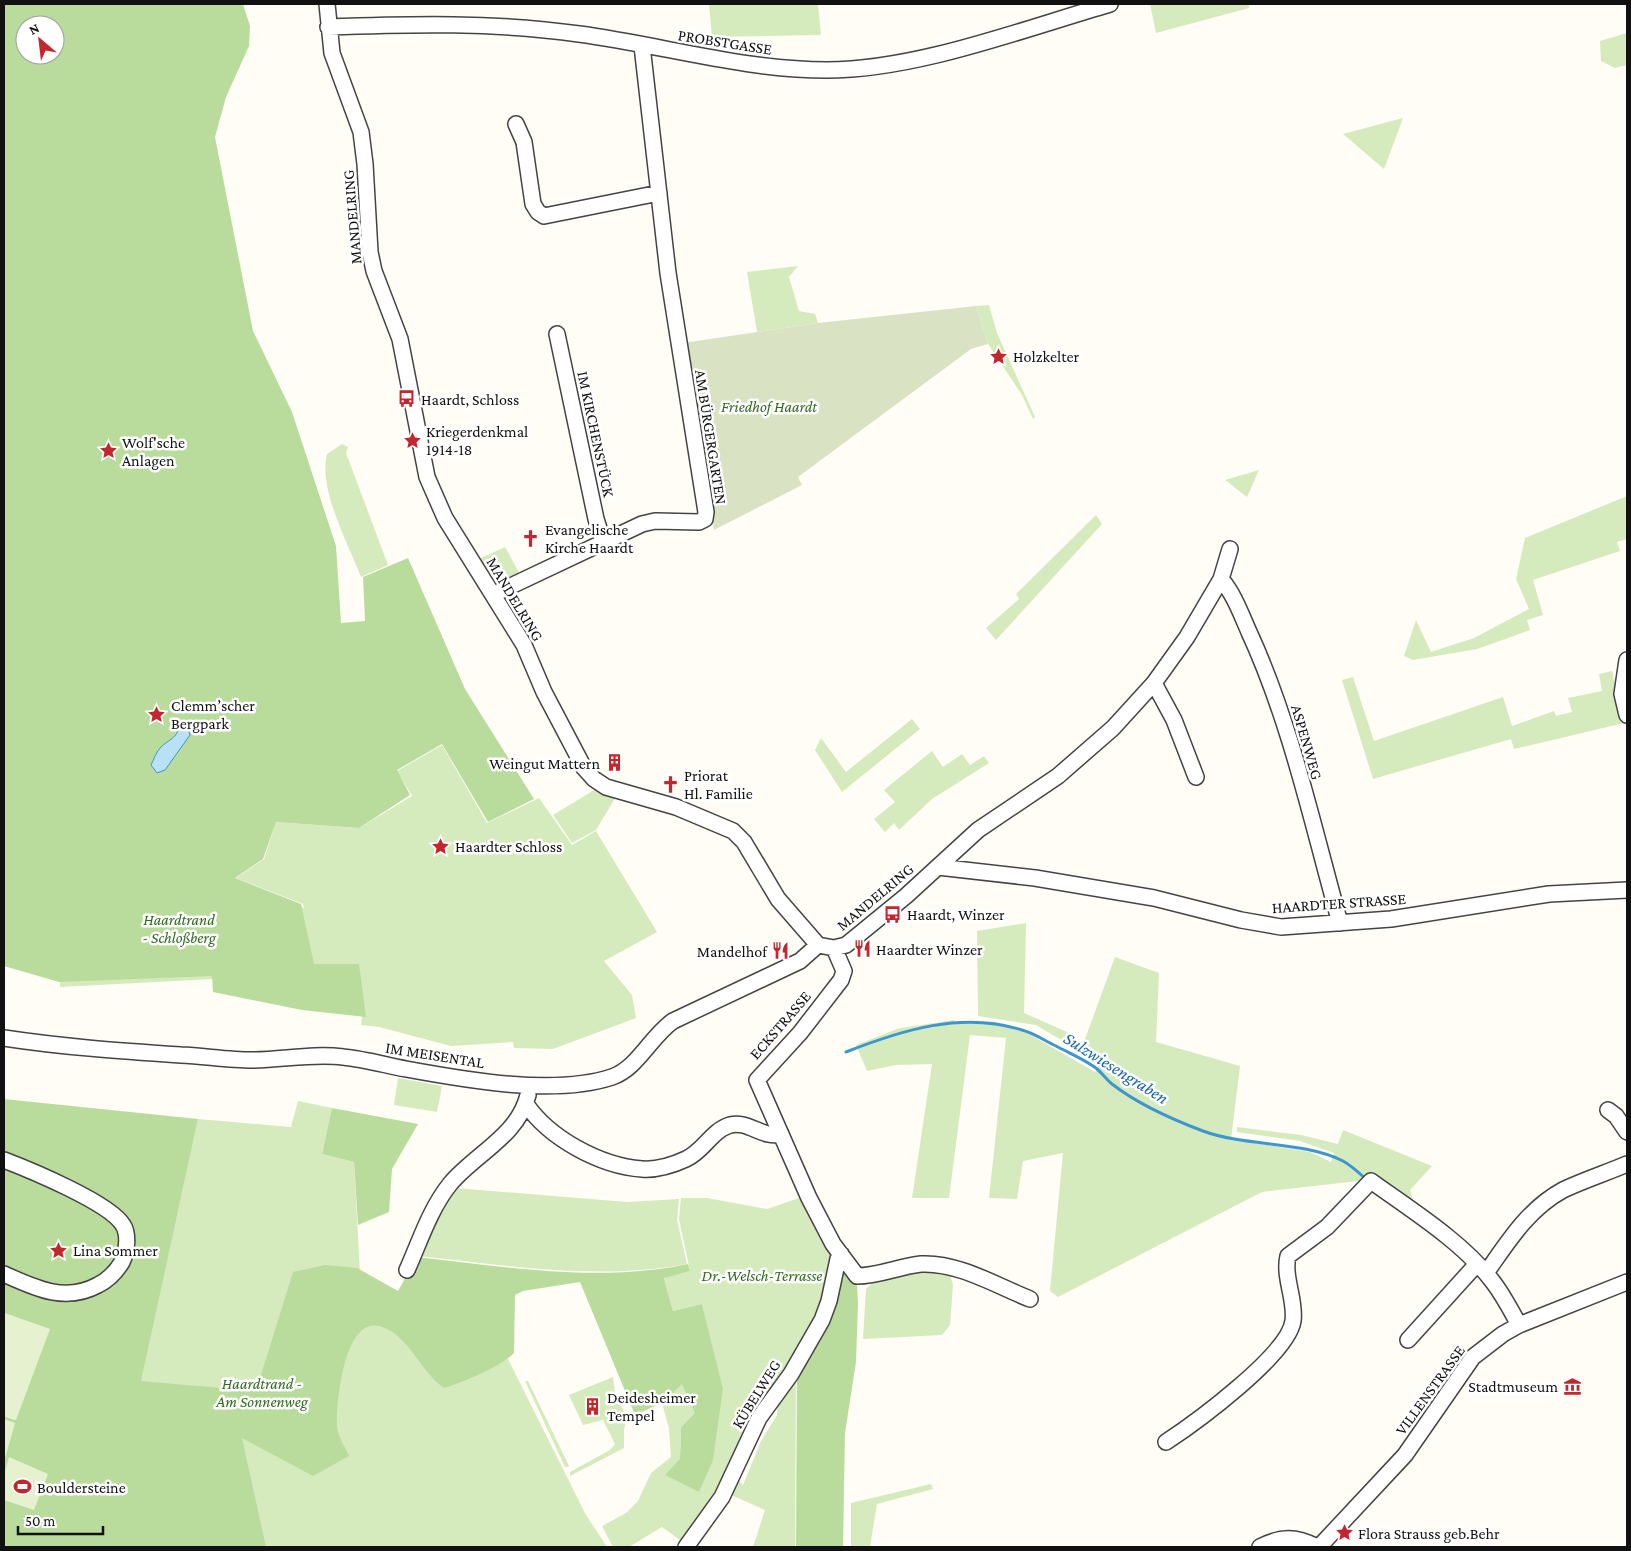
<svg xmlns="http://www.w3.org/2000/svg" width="1631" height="1551" font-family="'Crimson Pro',serif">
	<rect width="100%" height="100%" fill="#fffdf5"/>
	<path fill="#d5ebbd" d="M709,4h109l3,31 -109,2z
		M1150,4h99v4l-93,25z
		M1627,33v32l-12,3 -14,-7 -1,-20z
		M1403,118l-19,51 -41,-35z
		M798,266l-9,11 10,34 16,3 3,9 -61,9 -10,-60z
		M989,305l8,28 38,84 -2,2 -11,-24 -34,-51 -12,-38z
		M342,444l6,3 -2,6 42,112 -27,12c-13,-34 -43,-88 -34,-123z
		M1259,470l-12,27 -22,-17z
		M1627,496v43l-10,3 3,9 -87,29 10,35 -16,5 3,10 -53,19 -64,11 -9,-4 12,-36 15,32 43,-14 55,-29 -13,-30 9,-41z
		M1096,515l6,9 -106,116 -10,-12 33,-29 -3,-5z
		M505,547l16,29 -25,11 -17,-28z
		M1612,671l12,52 -110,26 -3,-10 -138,40 -31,-99 11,-3 21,64 129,-44 9,29 42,-15 2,5 16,-4 -4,-14 34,-7 -3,-17z
		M912,719l8,10 -78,63 -27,-42 6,-12 25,34z
		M442,745l45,78 52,-25 33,47 24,-14 61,101 -53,29 28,34 4,23 -83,31 -39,-1 -1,-6 -62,4 -72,-19 -18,-2 1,-9 -148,-37 -154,8v-7l-56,-81 229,-21 71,30 -1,-4 -67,-26 28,-19 12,-37 83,6 53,-32 -15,-25z
		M932,751l11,16 19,-13 8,11 14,-9 5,7 -57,36 -33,31 -5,-7 -9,9 -11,-13 21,-17 -11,-12z
		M596,789l21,6 -21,35 -24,13 -19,-28z
		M1026,923l-2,90 43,19 1,12 -32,-19 -58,-9 -1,-85z
		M1115,957l44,16 -3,69 84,24 -9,73 79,13 21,10 3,-9 -34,-12 -63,-9v-5l64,8 37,9 5,-14 89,36 -22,24 3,10 -55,-19 -96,11 -204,105 -8,-6 13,-138 -40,8 -6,38 -28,-1 17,-160 -36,-3 -21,163h-37l20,-134 -36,1 -29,6 -11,-26 44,-17 55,-8 -1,3h26l42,7 73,42 6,-9 -20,-13z
		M398,1078l44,8 -5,26 -43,-7z
		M298,1101l34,7 -10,46 32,8 6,111 40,22 72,17 36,47 78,156 21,32h-452l-93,-249 115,-84 21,-95 93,8z
		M455,1188l172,14 52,-3 -2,21 10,44c-90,17 -180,1 -269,-8l17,-40z
		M805,1196l27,57 -8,51 -110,196 -30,43 -22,-16 -33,20h-16l-11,-21 24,-13 12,-12 13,-28 20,-16 -2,-29 -7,-25 20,-20 14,30 -15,14 -1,32 19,33 24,-104 -21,-84 -29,7 -9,-34 26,-6 -11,-52 2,-21h26l60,11z
		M922,1270l27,2 4,13 -3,40 -8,10 -79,4 3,-50 11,-11z
		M796,1376l-1,171h-42l12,-37 -36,-16 8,-16 6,7 18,-44 16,-26 1,-15z
		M613,1377l2,17 12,23 -3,13v18l-54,28v-4l40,-22 5,-6 -12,-24 -20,5 -14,-30z
		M525,1381h3l41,85 -2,1h-2z
		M931,1484l2,5 -56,15 -7,43h-19v-44z"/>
	<path fill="#b9dc9c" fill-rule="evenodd" d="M4,4h239l7,22 -1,20 -23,51 -11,40 38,194 39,81 44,134 5,77 24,-2 -2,-44 45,-19 57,131 69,110 -46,23 -46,-78 -45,26 13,25 -51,33 -83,-6 -13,37 -28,19 66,26 13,60h45l7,53 -64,-7 -89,-18 -1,-16 -153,6 -55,-16zM25,25h30v30h-30z
		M4,1099l194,20 -57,262 115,10 37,-119 32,-7 32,3 41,23 19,-34c91,10 181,26 271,7l2,7 -26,7 9,33 29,-7 21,84 -10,72 -14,32 -34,-17 15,-16 1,-32 14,-14 -13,-29 -20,19 -27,12 -55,-133 -57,9 -8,4 -1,58c-12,13 -53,30 -70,35 -23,-16 -33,-48 -59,-60 -41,-19 -49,76 -48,99 1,9 8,20 12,29l-36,20 -71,-38 24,109h-262v-131l11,4 34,-91 -45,-16z
		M332,1108l86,16 -26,45 -3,43 -31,13 -4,-63 -32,-8z
		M846,1267l11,18 1,19 -2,58 -11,71 -2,114h-47l1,-172 44,-105z"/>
	<path fill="#d9e3c4" d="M976,306l12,38 -17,5 -173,128 4,8 -88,45 -31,-187 135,-20z"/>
	<path fill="#e6f2cf" d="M4,1313l46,16 -34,91 -12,-4z
		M4,1419l11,4 -11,39z
		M9,1457l39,17 -14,36 -30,-10v-26z"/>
	<path fill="#b9e0f7" stroke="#3f96cf" d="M187,725l3,10 -25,35 -8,3 -6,-8c3,-6 5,-13 10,-18 6,-6 15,-9 17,-17z"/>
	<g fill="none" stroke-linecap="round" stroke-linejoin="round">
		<path stroke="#3f96cf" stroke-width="3" d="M846,1052c56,-22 116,-41 176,-22 12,3 23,11 34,16 13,7 28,13 40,22 6,5 10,11 16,16 27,21 59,35 91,47 43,16 101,10 140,30 9,5 16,12 24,19"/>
		<defs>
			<path id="minor" d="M327,4l5,49 29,79 4,32 5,88 4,19 26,68 27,138 18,41 79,127 20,47 40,76 10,11 12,8 70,20 57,24 11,11 34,57 40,46 16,3 12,-3 60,-49 72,-66 80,-54 55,-48 41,-45 33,-46 34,-58 9,-30
				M328,27c83,-3 168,-5 251,7 83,11 164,36 248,36 90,0 196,-41 283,-66
				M516,124l8,18 9,62 5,8 6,4 115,-23
				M557,334l39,185 7,22
				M1221,579c13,15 20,35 28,53 42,91 64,195 91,291
				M494,594l148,-70 13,-3 44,1 6,-3 1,-7 -38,-239 -26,-227
				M1627,660l-5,34 5,21
				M1154,683l20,37 22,57
				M938,867l97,11 119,20 87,22 40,7 110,-8 158,-25 78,-4
				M834,948l10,23 -3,9 -41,53 -43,47 52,118 24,46 24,32c22,0 43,-10 64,-12 37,-2 76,22 109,35
				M4,1038c59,9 117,13 177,17 23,1 48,5 71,5 30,0 61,-7 91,-3 21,2 42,8 63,12 60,11 148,27 206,8 26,-9 39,-41 61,-56l127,-60 18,-16
				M526,1104c23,34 74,62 116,65 14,1 31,-4 44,-10 18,-8 25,-28 44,-34 18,-5 33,14 51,9
				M1608,1110l8,6 11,16
				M4,1160c26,10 106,43 119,65 6,9 4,27 -1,37 -6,10 -14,18 -24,23 -33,18 -63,3 -94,-11
				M407,1270c13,-29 23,-61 43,-86 25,-30 68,-48 78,-89
				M1486,1273c22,-31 42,-64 77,-83 21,-10 43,-17 64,-26
				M1408,1340l68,-75
				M1166,1442c29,-19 122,-87 127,-121 3,-21 -10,-44 -5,-65l39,-29 44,-46c40,29 92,61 122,101 10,13 18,28 26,43
				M686,1547l36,-50 37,-79 32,-44 31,-54 7,-19 9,-42 3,-5
				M1260,1547c21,-11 36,-11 57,0
				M1319,1547l86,-92 68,-98 30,-23 16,-9 108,-43"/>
		</defs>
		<use href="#minor" stroke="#444" stroke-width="18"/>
		<use href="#minor" stroke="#fff" stroke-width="15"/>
	</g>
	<defs>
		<symbol id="sight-bare" viewBox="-9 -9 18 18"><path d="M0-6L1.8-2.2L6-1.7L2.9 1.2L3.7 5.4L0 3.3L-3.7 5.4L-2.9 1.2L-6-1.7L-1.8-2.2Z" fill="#c4262e" stroke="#fff" stroke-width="2.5" paint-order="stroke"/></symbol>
		<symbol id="bus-bare" viewBox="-9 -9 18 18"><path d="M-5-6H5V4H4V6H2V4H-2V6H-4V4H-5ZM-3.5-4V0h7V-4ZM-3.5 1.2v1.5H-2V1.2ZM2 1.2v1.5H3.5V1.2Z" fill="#c4262e" stroke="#fff" stroke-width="2.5" paint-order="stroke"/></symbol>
		<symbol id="church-bare" viewBox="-9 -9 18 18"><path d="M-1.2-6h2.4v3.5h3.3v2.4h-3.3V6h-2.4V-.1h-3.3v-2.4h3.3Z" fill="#c4262e" stroke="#fff" stroke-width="2.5" paint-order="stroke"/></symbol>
		<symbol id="building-bare" viewBox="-9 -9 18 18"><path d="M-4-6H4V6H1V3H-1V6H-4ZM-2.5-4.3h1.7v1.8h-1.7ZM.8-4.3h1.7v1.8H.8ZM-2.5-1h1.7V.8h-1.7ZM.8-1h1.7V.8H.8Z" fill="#c4262e" stroke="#fff" stroke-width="2.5" paint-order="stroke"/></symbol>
		<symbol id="restaurant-bare" viewBox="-9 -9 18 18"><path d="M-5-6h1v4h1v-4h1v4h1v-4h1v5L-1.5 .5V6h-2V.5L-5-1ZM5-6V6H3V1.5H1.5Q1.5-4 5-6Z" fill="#c4262e" stroke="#fff" stroke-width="2.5" paint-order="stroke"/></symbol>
		<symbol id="museum-bare" viewBox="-9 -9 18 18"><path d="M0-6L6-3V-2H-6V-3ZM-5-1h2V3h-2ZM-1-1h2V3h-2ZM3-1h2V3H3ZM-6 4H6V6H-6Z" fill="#c4262e" stroke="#fff" stroke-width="2.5" paint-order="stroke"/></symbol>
		<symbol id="stadium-bare" viewBox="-9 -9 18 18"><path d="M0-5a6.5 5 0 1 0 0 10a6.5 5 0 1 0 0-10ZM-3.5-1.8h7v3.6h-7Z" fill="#c4262e" stroke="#fff" stroke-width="2.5" paint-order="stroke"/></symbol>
	</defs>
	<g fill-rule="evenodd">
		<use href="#sight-bare" x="986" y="344" width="25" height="25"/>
		<use href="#bus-bare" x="394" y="386" width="25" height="25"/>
		<use href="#sight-bare" x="400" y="428" width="25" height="25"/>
		<use href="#sight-bare" x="96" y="438" width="25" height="25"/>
		<use href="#church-bare" x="518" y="526" width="25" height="25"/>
		<use href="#sight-bare" x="144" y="702" width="25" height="25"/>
		<use href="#building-bare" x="602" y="750" width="25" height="25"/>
		<use href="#church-bare" x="658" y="772" width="25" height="25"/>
		<use href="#sight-bare" x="428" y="834" width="25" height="25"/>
		<use href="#bus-bare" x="880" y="902" width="25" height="25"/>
		<use href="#restaurant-bare" x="850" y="936" width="25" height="25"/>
		<use href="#restaurant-bare" x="768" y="938" width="25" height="25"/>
		<use href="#sight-bare" x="46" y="1238" width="25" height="25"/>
		<use href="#museum-bare" x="1560" y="1374" width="25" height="25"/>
		<use href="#building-bare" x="580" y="1394" width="25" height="25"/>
		<use href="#stadium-bare" x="10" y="1474" width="25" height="25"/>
		<use href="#sight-bare" x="1332" y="1520" width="25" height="25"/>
	</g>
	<g text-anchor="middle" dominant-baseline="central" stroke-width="5" stroke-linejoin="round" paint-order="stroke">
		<g font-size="16" fill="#111" stroke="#fff">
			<text transform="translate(725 42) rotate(9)">PROBSTGASSE</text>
			<text transform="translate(352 217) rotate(-95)">MANDELRING</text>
			<text transform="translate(596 434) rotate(78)">IM KIRCHENSTÜCK</text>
			<text transform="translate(711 437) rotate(81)">AM BÜRGERGARTEN</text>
			<text transform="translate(515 599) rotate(59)">MANDELRING</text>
			<text transform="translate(1307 742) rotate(74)">ASPENWEG</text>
			<text transform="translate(875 897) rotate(-40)">MANDELRING</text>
			<text transform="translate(1339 903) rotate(-4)">HAARDTER STRASSE</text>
			<text transform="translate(780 1025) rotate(-49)">ECKSTRASSE</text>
			<text transform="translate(435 1055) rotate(9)">IM MEISENTAL</text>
			<text transform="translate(1430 1390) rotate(-54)">VILLENSTRASSE</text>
			<text transform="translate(756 1394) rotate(-58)">KÜBELWEG</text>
		</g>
		<g font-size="16" fill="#111" stroke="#fff" text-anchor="start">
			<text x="1013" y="356">Holzkelter</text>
			<text x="421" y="399">Haardt, Schloss</text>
			<text x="426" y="431">Kriegerdenkmal<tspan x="426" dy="18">1914-18</tspan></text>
			<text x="122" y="442">Wolf'sche<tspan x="122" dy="18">Anlagen</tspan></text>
			<text x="545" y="529">Evangelische<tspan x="545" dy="18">Kirche Haardt</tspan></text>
			<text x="171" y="705">Clemm’scher<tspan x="171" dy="18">Bergpark</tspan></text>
			<text x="600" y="763" text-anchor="end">Weingut Mattern</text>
			<text x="684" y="775">Priorat<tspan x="684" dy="18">Hl. Familie</tspan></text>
			<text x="455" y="846">Haardter Schloss</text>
			<text x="907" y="914">Haardt, Winzer</text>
			<text x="876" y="949">Haardter Winzer</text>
			<text x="767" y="951" text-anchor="end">Mandelhof</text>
			<text x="73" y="1250">Lina Sommer</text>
			<text x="1558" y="1386" text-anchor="end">Stadtmuseum</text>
			<text x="607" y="1397">Deidesheimer<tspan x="607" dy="18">Tempel</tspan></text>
			<text x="37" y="1487">Bouldersteine</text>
			<text x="1358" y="1533">Flora Strauss geb.Behr</text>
		</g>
		<g font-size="16" font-style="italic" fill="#2f6b1f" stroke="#fff">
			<text x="769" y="406">Friedhof Haardt</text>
			<text x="179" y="919">Haardtrand<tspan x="179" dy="18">- Schloßberg</tspan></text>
			<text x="762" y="1275">Dr.-Welsch-Terrasse</text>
			<text x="262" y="1383">Haardtrand -<tspan x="262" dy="18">Am Sonnenweg</tspan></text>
		</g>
		<g font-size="18" font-style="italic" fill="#1768a6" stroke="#fff">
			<text transform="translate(1116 1068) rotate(32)">Sulzwiesengraben</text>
		</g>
	</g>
	<rect width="1631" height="1551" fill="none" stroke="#111111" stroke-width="10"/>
	<g transform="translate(40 40) rotate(332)"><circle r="24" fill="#ffffff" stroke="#a0a0a0"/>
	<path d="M0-4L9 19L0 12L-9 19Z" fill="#c4262e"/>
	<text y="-8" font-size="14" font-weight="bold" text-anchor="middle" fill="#111111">N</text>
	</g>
	<path d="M18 1526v8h85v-8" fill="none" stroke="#111111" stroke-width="2.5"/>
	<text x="25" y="1526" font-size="15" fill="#111111" stroke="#ffffff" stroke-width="4" paint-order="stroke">50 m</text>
</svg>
